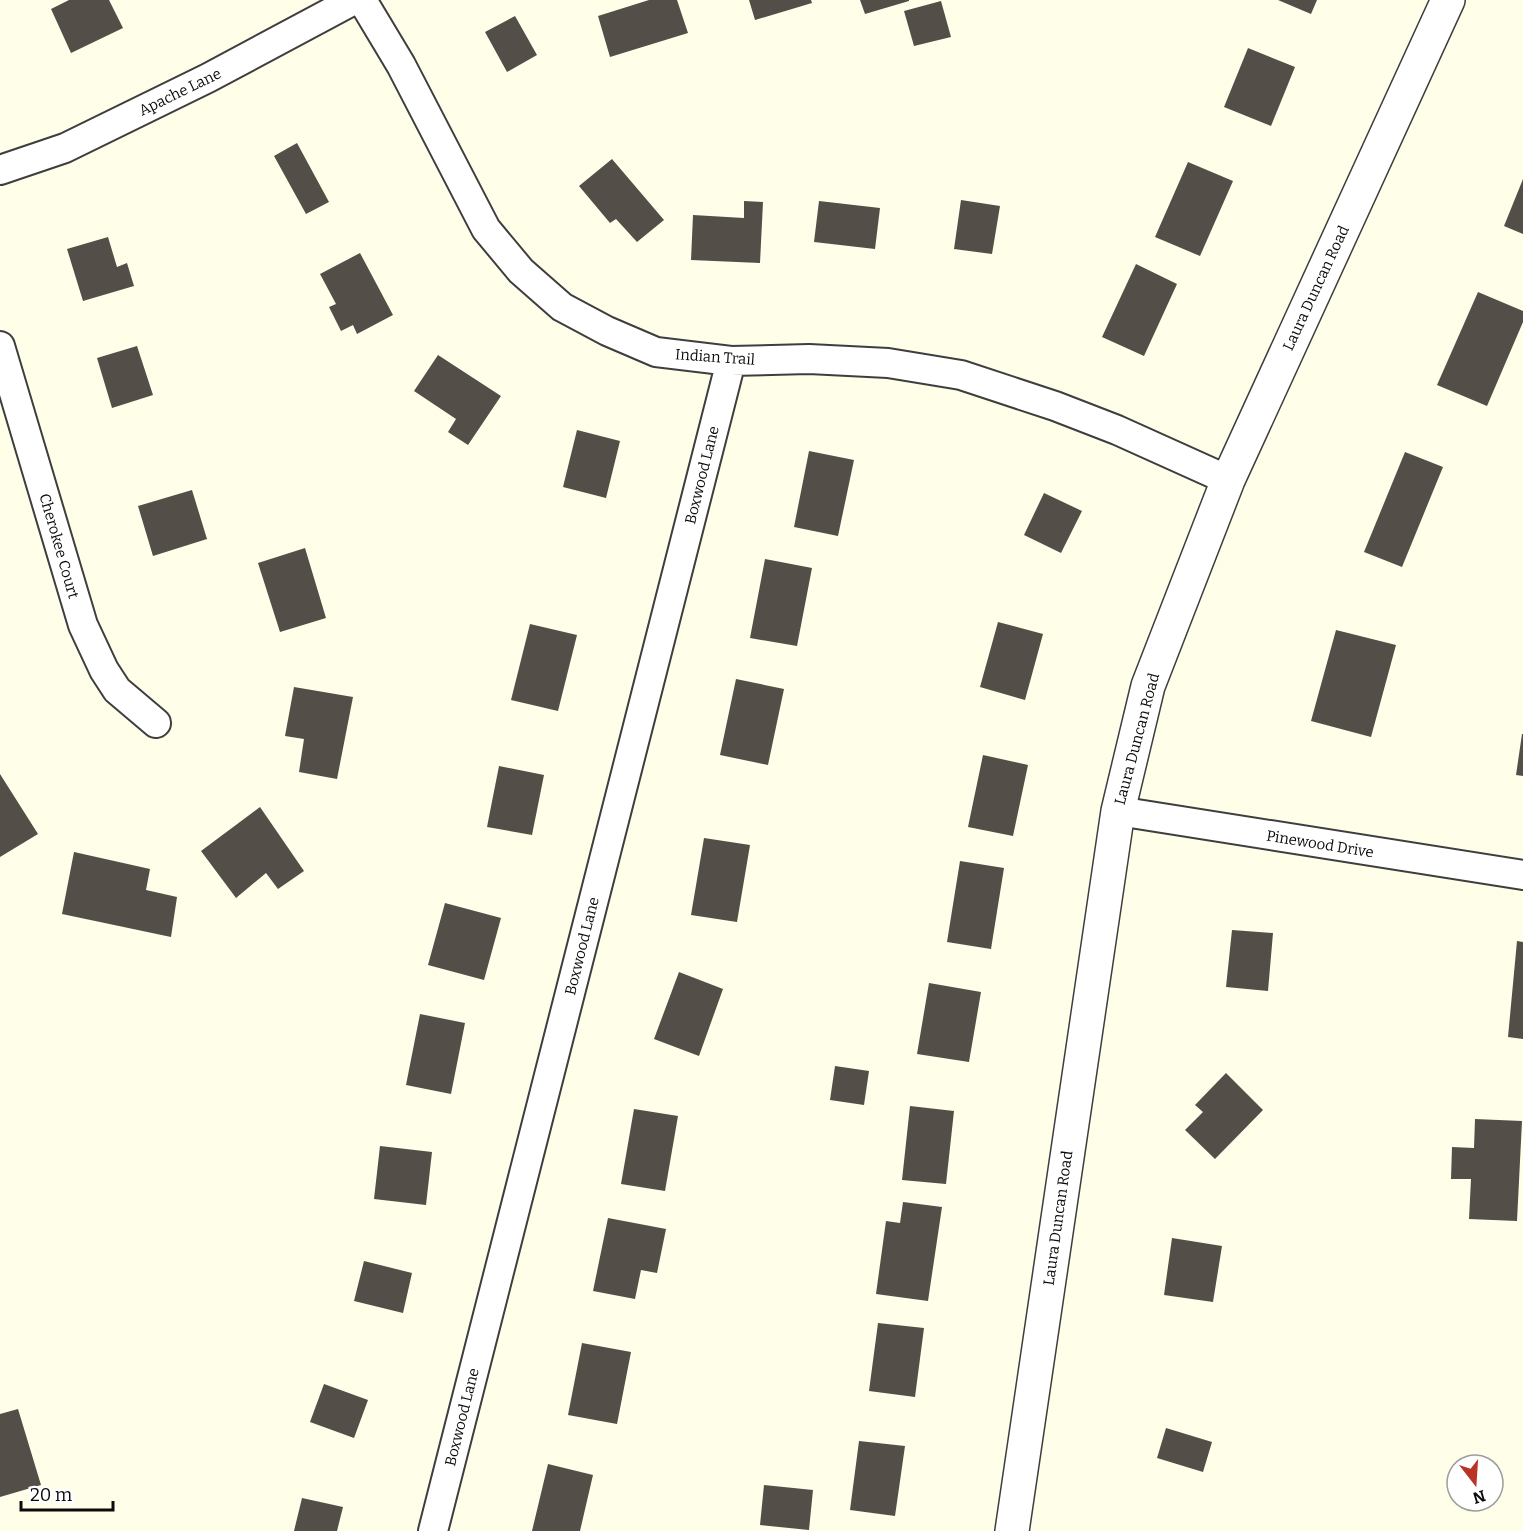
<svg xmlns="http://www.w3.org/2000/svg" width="1523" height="1531" font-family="Bitter,serif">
	<rect width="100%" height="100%" fill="#fffee9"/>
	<path fill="#534e48" d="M69,0h40l14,28 -52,25 -20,-44z
		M649,0h28l11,33 -78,24 -12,-41z
		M749,0h62l1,3 -57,17z
		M860,0h49v1l-44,13z
		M1278,0h39l-6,14z
		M941,1l10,36 -37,9 -10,-35z
		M515,16l22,39 -30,17 -22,-40z
		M1248,48l47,19 -24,59 -47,-19z
		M297,143l32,59 -23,12 -32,-58z
		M612,159l52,61 -27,22 -21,-23 -6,4 -31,-37z
		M1188,162l45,19 -33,75 -45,-19z
		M1523,179v55l-19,-8z
		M961,200l39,6 -8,48 -38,-5z
		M744,201l19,1 -3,61 -69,-3 2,-45 51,3z
		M819,201l61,7 -5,41 -61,-7z
		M108,237l9,30 10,-4 7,23 -51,15 -16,-52z
		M360,253l33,62 -36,19 -4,-9 -12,6 -12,-24 7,-3 -16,-30z
		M1136,264l41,20 -33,72 -42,-19z
		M1478,292l45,19v11l-36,84 -50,-21z
		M137,346l16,49 -41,13 -15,-50z
		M438,355l63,41 -33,49 -20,-13 8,-13 -42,-28z
		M577,430l43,11 -14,57 -43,-11z
		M809,451l45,9 -16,76 -44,-9z
		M1405,452l38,15 -41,100 -38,-15z
		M192,490l15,49 -54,17 -15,-50z
		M1044,493l38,18 -21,42 -37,-18z
		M305,548l21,70 -46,14 -22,-69z
		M765,559l47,9 -15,78 -47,-8z
		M998,622l45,12 -18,66 -45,-13z
		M530,624l47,11 -19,76 -47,-11z
		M1336,630l60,15 -25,92 -60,-16z
		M736,679l48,10 -16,76 -48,-10z
		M294,687l59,10 -16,82 -38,-7 5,-33 -19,-3z
		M1522,734h1v42l-7,-1z
		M983,755l45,10 -15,71 -45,-9z
		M499,766l45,9 -12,60 -45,-8z
		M0,774l38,60 -38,23z
		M260,807l44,64 -26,18 -12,-16 -30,25 -35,-47z
		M704,838l46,7 -13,77 -46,-7z
		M74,852l76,17 -4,21 31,7 -6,40 -109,-23z
		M960,861l44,7 -13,81 -44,-7z
		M445,903l56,15 -17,62 -56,-15z
		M1232,930l41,3 -5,58 -42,-4z
		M1517,941l6,1v97l-15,-2z
		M679,972l44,17 -24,67 -45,-17z
		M929,983l52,9 -12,70 -52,-8z
		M420,1014l45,9 -14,71 -45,-9z
		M835,1066l34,5 -5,34 -34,-5z
		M1226,1073l37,37 -48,49 -30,-29 18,-18 -8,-7z
		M910,1106l44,5 -8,73 -44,-4z
		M634,1109l44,7 -13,75 -44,-7z
		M1475,1119l47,2 -5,100 -48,-2 2,-40h-20l1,-32 22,1z
		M380,1146l52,6 -6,53 -52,-6z
		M903,1202l39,5 -14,94 -52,-7 10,-73 14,2z
		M608,1218l58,11 -9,44 -16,-3 -6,29 -42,-8z
		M1172,1238l50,8 -9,56 -49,-7z
		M364,1261l48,12 -9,40 -49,-12z
		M878,1323l46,5 -9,69 -46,-6z
		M582,1343l49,9 -14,72 -49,-9z
		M324,1384l44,16 -14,38 -44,-16z
		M18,1409l23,76 -41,12v-83z
		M1166,1428l46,14 -9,30 -46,-14z
		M859,1441l46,5 -10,70 -45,-6z
		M548,1464l45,11 -13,56h-48z
		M764,1485l49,5 -4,40 -49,-5z
		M302,1498l41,9 -6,24h-43z"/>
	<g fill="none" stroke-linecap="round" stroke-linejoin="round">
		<defs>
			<path id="minor" d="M362,0l39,65 85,164 35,42 41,36 45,24 49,21 75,9 78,-2 79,4 73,12 94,31 62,24 111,50
				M0,170l65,-22 143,-70 146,-78
				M0,346l83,279 21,45 13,20 39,33
				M1118,811l405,64
				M433,1531l298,-1170"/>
			<path id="tertiary" d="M1012,1531l106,-720 30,-125 80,-206 220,-480"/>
		</defs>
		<use href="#minor" stroke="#3e3e3e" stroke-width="32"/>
		<use href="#tertiary" stroke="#3e3e3e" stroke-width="36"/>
		<use href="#minor" stroke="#fff" stroke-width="28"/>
		<use href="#tertiary" stroke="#fff" stroke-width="33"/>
	</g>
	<g text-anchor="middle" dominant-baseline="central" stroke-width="6" stroke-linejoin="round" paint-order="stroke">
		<g font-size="15" fill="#0b0b0b" stroke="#fff">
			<text transform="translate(180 92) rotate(-26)">Apache Lane</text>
			<text transform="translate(1316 288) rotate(-65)">Laura Duncan Road</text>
			<text transform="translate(715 357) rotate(4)">Indian Trail</text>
			<text transform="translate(702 475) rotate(-76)">Boxwood Lane</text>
			<text transform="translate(59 546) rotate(74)">Cherokee Court</text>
			<text transform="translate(1137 739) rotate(-75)">Laura Duncan Road</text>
			<text transform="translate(1320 844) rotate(9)">Pinewood Drive</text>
			<text transform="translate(582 946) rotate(-76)">Boxwood Lane</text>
			<text transform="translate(1058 1218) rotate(-82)">Laura Duncan Road</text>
			<text transform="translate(462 1417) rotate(-76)">Boxwood Lane</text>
		</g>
	</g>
	<g transform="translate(1475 1483) rotate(163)"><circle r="28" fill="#ffffff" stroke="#9d9d9d" stroke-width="1.5"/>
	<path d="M0-4.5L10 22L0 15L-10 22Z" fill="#b73426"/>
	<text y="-9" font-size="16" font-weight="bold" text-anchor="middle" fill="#0b0b0b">N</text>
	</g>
	<path d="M21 1501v9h92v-9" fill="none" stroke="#0b0b0b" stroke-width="3"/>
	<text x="30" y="1501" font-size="18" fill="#0b0b0b" stroke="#ffffff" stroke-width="4.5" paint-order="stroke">20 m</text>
</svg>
